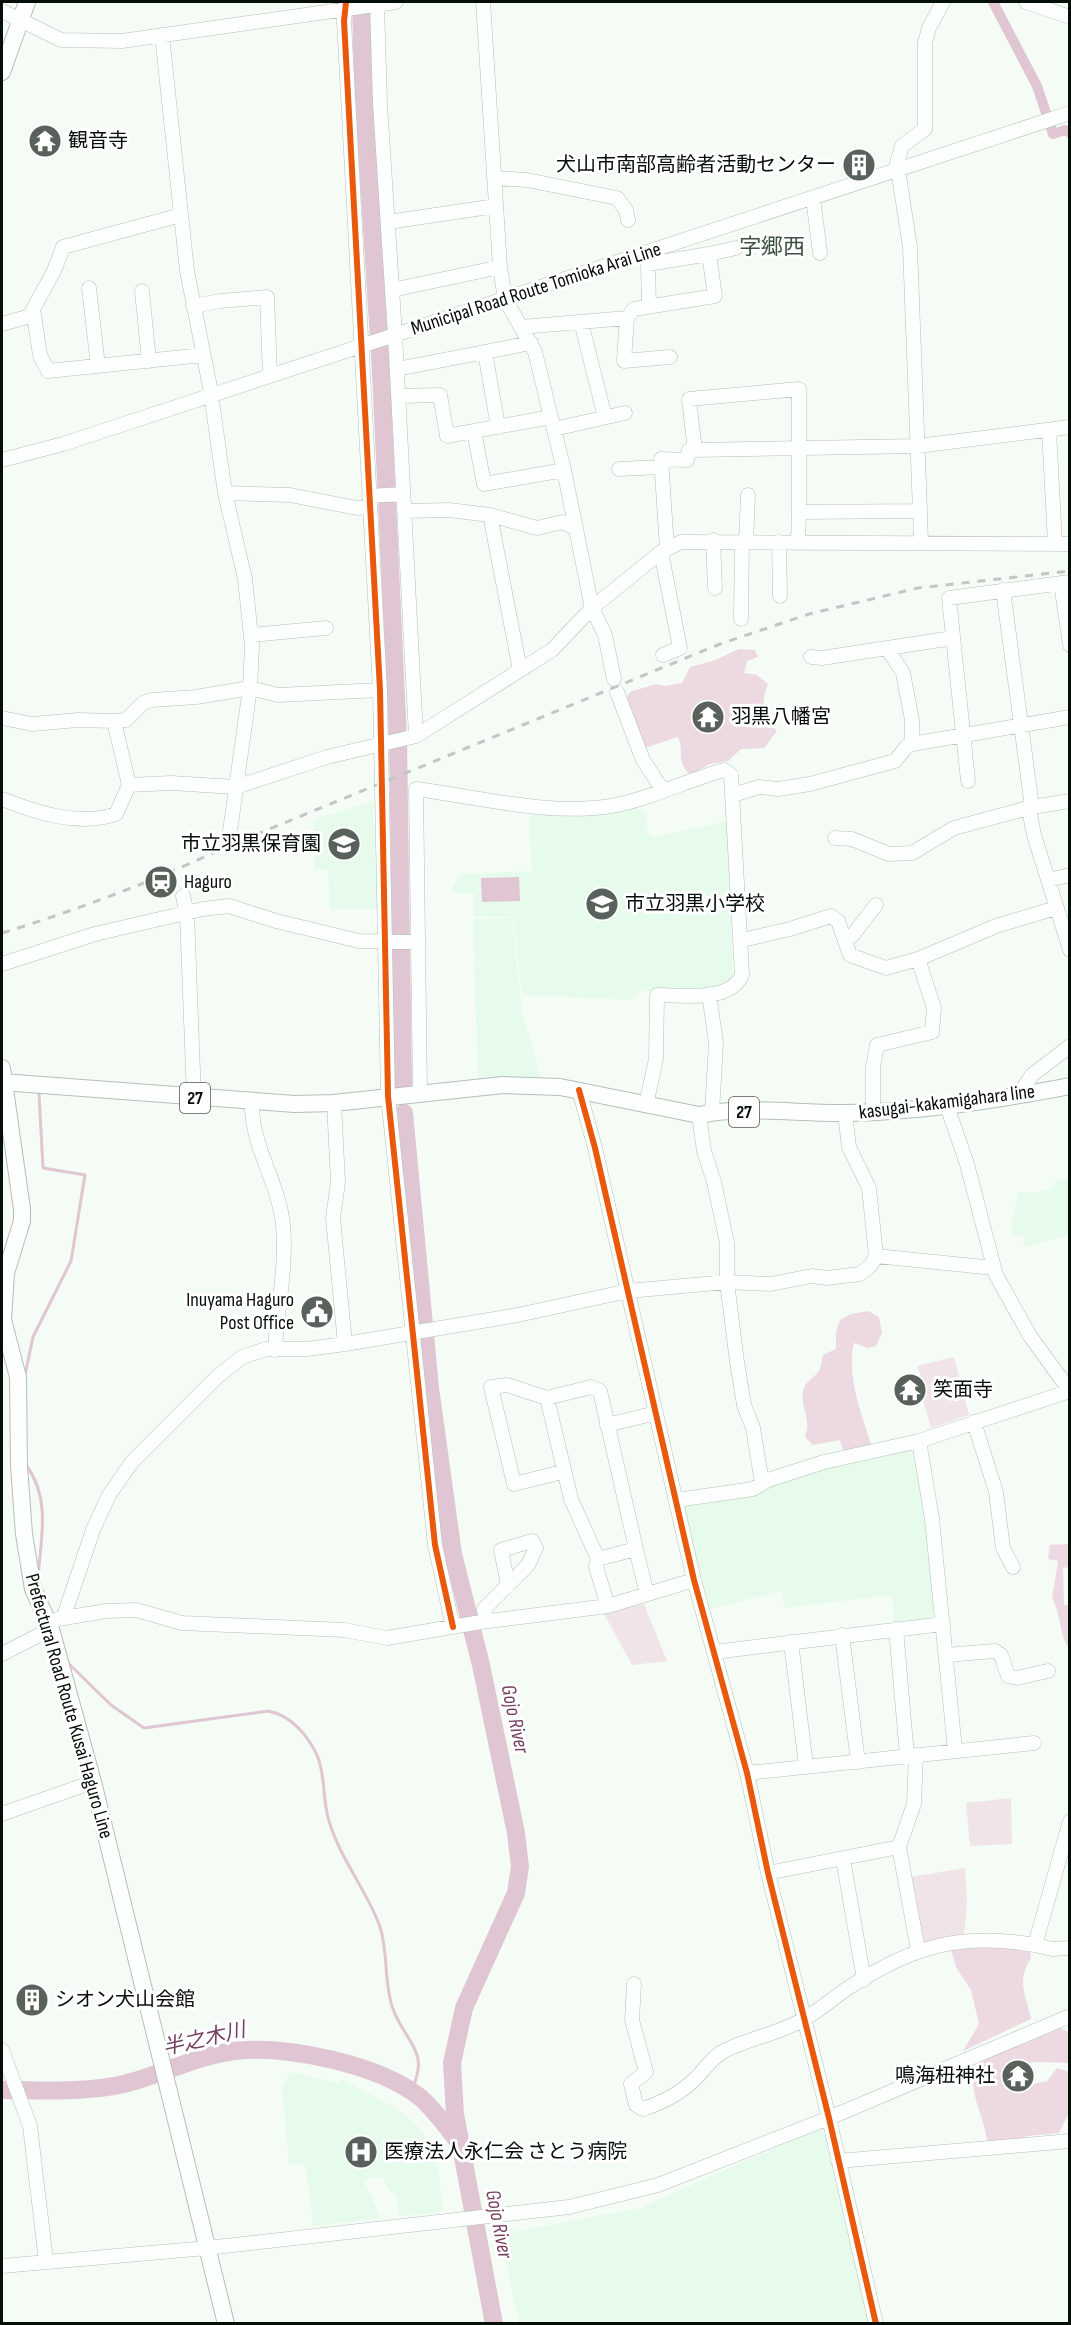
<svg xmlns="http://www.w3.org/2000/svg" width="1071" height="2325" font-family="'Sofia Sans Condensed','Noto Sans JP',sans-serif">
	<rect width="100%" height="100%" fill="#f4fcf5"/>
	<path fill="#e6fbeb" d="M373,801l2,68h5l1,40h-51l-2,-40 -13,1 -2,-50z
		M644,809l4,24 6,4 74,-16 5,157 -17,13h-75l-11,9 -108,-5 -9,-78 -39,-1v-23h-21v-7l8,-12 71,-3 -3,-51 3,-6z
		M512,918l10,94 19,66 -63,2 -5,-161z
		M1069,1177v58l-45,12 -1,-11 -13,-1 8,-43 15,1 22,-6 -1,-6z
		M909,1447l7,4 11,66 9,96 -3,7 -39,2 -2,-27 -107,13 -5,-17 -70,18 -28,-107z
		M291,2072l48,11 2,-4 53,28 22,17 12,16 10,28 5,41 -6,4 -37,3 -5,-23h-4l-7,-13 -9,-3 -11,4 17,37 -68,8 -7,-60 -17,-3 -7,-78z
		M823,2126l48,197h-352l-19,-89 141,-26z"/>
	<path fill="#f0e4e9" d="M954,1357l15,58 -38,13 -13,-45 5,-2 -6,-15z
		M644,1604l23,57 -35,4 -29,-53z
		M1011,1798l1,46 -42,2 -4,-43z
		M965,1868l2,35 -3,31 -42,10 -11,-67z"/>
	<path fill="#ecd9e2" d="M739,649l16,1 3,7 -11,4 -3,12 13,2 11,9c-8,17 -4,34 9,47l-13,17 -23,1 -13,12 -18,3 -20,11c-15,-16 -5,-21 -12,-38l-33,11 -21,-46 6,-10 26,-8 10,2 16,-3 8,-16 23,-6z
		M868,1311l11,6 3,16 -6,13 -8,2 -14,-5c-8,32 7,70 17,101l-6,7 -21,3 -4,-14 -27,5 -8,-8c7,-20 -5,-28 -2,-46 2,-10 13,-14 17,-22 1,-4 2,-10 3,-14l13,-6v-17l4,-12 11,-6z
		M1069,1544v23l-6,1 1,37h5v43c-10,-13 -8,-35 -17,-50l6,-37 -10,-2 2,-14z
		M1002,1946l28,6 1,6c-15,24 -5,37 0,61l-68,32 16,-27 -8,-34 -15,-23 -5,-17z
		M1058,2027l11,5v31c-23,0 -49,-6 -67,11l5,16 40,-9 10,-13 12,4 -1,43 -9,18 -32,3 -20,7 -20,-2c-2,-21 -15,-42 -14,-64 1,-22 66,-42 85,-50z"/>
	<path fill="#e0c5d2" d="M519,877l1,24 -38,1 -1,-24z"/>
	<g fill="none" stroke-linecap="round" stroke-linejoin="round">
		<path stroke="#e0c5d2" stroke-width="3" d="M25,1375l8,-38 38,-76 14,-86 -42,-7 -4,-74
			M26,1465c25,33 15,73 12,112
			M67,1662l44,43 33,23 124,-17c22,4 39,23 49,44 9,20 5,45 12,66 11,37 36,67 50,103 10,27 4,58 14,85 13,35 38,42 18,82"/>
		<path stroke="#e0c5d2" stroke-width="10" d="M993,2l44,84 16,48 12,-4 5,3"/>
		<path stroke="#e0c5d2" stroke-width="18" d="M361,2l2,81 18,289 17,368 5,344
			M404,1113l26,275 23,166 28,111 35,168 4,34 -4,26 -52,115 -12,55 3,51 39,210
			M2,2090c39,0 83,3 122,-6 37,-9 72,-28 110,-33 52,-6 145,13 187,47 14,13 27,30 38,45"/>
		<defs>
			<path id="minor" d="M346,2l-2,19 36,669 8,406 47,449 18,82
				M483,2l17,265 5,32 30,53 29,118 28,138 13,27 9,44
				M1026,2l44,15
				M377,5l3,99 15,231 21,401
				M2,11l59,29 61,1 274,-39
				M162,35l25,236 23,116 15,106 20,86 7,67 -2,42 -21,150
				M495,178l32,2 90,18 9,12 2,10
				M813,198l7,55
				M388,222l108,-16
				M89,288l9,78
				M392,290l108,-23
				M142,291l7,70
				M193,306l27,-5 47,-4 3,79
				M649,306l-1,-42 61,-10
				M34,315l6,40 8,16 155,-16
				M627,318l-3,43 46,-4
				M581,322l24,95
				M2,324l32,-9 -2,-4 22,-40 9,-24 118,-32
				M521,327l106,-9 7,-9 81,-13 -6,-42 27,-6
				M485,352l13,75
				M397,369l134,-26
				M398,396l42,-1 7,41 104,-19
				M554,429l71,-16
				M1049,430l6,113
				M474,431l10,53 80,-14
				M695,450l223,-4 152,-19
				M2,460l61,-16 1007,-331
				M619,469l43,-2
				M225,493l65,2 67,13 13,-1
				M369,496l34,-2
				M404,511l45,-1 41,5 47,13 25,-6 14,6
				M920,511l1,32
				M490,515l30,155
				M713,540l2,48
				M746,542l2,-47
				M779,542l1,54
				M798,543l1,-31 121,-1 -10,-264 -13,-84 5,-17 23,-17v-86l4,-15 14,-26
				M667,548l-6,-89 26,1 2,-10h6l-6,-51 110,-10v123
				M661,552l19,96 -17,7
				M1061,583l9,62
				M1003,590l29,217
				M741,619l1,-78
				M251,635l75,-7
				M887,648l16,25 9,47v24
				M811,657l11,1 131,-20
				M617,692l26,68 19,29
				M2,718l30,6 46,-4 36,1 12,-1 17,-17 9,-3 44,-3 54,-9 28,7 102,-5
				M968,781l-19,-183 121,-16
				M129,785l42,-2 65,4 91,-30 89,-21 136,-86 40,-42 69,-56 20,-10 389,2
				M733,795l26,-8 19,2 32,-5 85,-23 12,-15 5,-2 158,-27
				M2,799c33,13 76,28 114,15l13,-29 -15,-64
				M1029,809l5,26 36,115
				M835,838l17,1 37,15 23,-1 42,-25 78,-21 38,-6
				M1048,880l22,-5
				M183,896l4,18 7,184
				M742,940l48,-11 41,-13 7,5 12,34 36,13 32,-9 78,-33 60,-18
				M845,940l7,-4 24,-31
				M2,964l93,-30 108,-25 26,-3 47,15 83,20 58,1
				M709,994l7,49 -4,69
				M579,1090l16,58 99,432 53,193 21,100 61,245 47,206
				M420,1092l-4,-303c62,8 133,27 195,17 36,-6 77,-26 113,-36l7,5 11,200c-13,28 -60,20 -85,20l-1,64 -10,46
				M1018,1096l14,-21 38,-29
				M252,1101c-2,44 27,81 31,124 4,43 -6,83 -8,125
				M334,1103l4,79 -5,36 12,126
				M947,1106l20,58 29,111 34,61 40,55
				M873,1112v-45l4,-22 55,-13 2,-24 -16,-49
				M845,1114l4,33 20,41 7,68
				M699,1115l5,36 10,31 13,61v39l10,80 7,43 9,23 9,55
				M547,1398l44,-11 9,4 36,158 -38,10 -27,-60 -24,-101 -40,-13 -16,2 23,97 48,-12
				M974,1422l22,70 7,56 10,19
				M607,1425l49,-12
				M919,1441l13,78 23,231
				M677,1500l76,-11 15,-9 56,-18 95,-21 151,-50
				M636,1549l11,45
				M598,1559l-2,8 12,39
				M64,1616l29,-86 16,-35 23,-33 85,-85 25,-20 24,-8h41l38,-5 173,-29 110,-24 99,-9 44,2 41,-8 15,2 33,-4 11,-9 5,-9 118,12
				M58,1619l48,-8 30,-1 46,13 162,7 43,8 94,-16 127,-16 86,-26
				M486,1621l-2,-12 44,-44 8,-17 -4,-7 -31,9 7,35
				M896,1629l11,127
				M842,1635l16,127
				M791,1642l15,124
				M714,1652l229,-28
				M2,1654l49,-25
				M946,1655l49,-4 6,4 7,21 9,2 31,-7
				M916,1755l-2,49 -15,43 19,103
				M747,1773l287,-30
				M2,1814l91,-32
				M843,1859l21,121
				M768,1873l131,-26
				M1035,1945l17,4 18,-1
				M634,1984l-2,36 14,52 -15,12 5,21 7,4c21,-7 39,-16 54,-32 9,-9 15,-20 27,-26 25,-13 55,-17 80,-32 15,-8 28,-20 41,-29 65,-43 113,-58 190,-45l35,-124
				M2,2050l28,76 16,135
				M838,2161l232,-20
				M2,2266l205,-18 362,-41 89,-22 171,-67 241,-102"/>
			<path id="major" d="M2,72l25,-70
				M2,1068l20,141v12l-16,52 -3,47 15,57 1,89 5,68 9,55 18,40 42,153 133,542
				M2,1082l293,22 39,-1 169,-18 57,2 139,28c48,-10 99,-1 147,-2 75,-1 150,-13 224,-27"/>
		</defs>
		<use href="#minor" stroke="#b6bfb8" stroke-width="15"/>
		<use href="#major" stroke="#b6bfb8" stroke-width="18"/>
		<use href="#minor" stroke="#fdfffe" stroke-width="14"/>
		<use href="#major" stroke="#fdfffe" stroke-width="16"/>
		<path stroke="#c3c6c3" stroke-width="3" stroke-dasharray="8 8" stroke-linecap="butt" d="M2,933c78,-24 152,-52 226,-87l492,-202 89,-30 109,-26 152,-17"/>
		<defs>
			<path id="cycleway" d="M346,2l-2,19 36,669 8,406 47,449 18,82
				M579,1090l16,58 99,432 53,193 21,100 61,245 47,206"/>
		</defs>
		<use href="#cycleway" stroke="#fff" stroke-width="10"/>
		<use href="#cycleway" stroke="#e8590c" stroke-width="6"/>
	</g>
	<defs>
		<symbol id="temple-disc" viewBox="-11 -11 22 22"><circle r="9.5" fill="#59615b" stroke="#fff"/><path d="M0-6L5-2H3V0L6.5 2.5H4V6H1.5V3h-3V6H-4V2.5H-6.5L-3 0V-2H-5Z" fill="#fff"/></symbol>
		<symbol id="building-disc" viewBox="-11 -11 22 22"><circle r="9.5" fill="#59615b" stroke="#fff"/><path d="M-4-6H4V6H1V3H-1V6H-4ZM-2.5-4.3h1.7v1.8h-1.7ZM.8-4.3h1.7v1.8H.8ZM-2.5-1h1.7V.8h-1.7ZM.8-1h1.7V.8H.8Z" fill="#fff"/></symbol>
		<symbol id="school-disc" viewBox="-11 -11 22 22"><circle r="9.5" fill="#59615b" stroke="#fff"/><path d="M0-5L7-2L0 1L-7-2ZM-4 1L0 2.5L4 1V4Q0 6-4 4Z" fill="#fff"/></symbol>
		<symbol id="station-disc" viewBox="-11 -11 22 22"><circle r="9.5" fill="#59615b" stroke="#fff"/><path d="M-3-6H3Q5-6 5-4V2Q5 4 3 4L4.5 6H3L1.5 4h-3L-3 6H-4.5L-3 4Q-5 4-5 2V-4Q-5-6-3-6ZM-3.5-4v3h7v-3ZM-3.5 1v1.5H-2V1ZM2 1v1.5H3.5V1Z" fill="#fff"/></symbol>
		<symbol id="civic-disc" viewBox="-11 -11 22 22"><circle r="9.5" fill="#59615b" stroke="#fff"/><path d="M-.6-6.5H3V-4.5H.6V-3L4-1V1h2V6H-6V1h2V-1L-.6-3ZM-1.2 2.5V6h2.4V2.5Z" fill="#fff"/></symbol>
		<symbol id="hospital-disc" viewBox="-11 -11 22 22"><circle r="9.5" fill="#59615b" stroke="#fff"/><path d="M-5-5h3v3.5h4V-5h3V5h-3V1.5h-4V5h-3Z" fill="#fff"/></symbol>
	</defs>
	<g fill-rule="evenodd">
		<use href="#temple-disc" x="26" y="122" width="38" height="38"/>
		<use href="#building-disc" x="840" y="146" width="38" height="38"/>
		<use href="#temple-disc" x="689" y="698" width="38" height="38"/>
		<use href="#school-disc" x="325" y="825" width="38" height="38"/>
		<use href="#station-disc" x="142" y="863" width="38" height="38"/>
		<use href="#school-disc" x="583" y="885" width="38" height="38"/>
		<use href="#civic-disc" x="298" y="1293" width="38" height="38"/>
		<use href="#temple-disc" x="891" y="1371" width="38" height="38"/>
		<use href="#building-disc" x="13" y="1981" width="38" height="38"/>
		<use href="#temple-disc" x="999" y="2057" width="38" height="38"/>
		<use href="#hospital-disc" x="342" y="2133" width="38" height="38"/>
	</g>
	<g text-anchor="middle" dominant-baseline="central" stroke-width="6" stroke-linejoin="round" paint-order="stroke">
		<g fill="#fff" stroke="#515652" stroke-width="1.5">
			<rect x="180" y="1083" width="30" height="30" rx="4.5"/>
			<rect x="729" y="1097" width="30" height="30" rx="4.5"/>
		</g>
		<g font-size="18" font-weight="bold" fill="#060e08">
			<text x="195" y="1098">27</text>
			<text x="744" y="1112">27</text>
		</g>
		<g font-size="20" fill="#060e08" stroke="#fff" text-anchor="start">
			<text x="68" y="141">観音寺</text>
			<text x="836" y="165" text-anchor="end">犬山市南部高齢者活動センター</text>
			<text x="731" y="717">羽黒八幡宮</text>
			<text x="321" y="844" text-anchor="end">市立羽黒保育園</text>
			<text x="184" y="882">Haguro</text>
			<text x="625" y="904">市立羽黒小学校</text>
			<text x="294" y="1300" text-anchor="end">Inuyama Haguro<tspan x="294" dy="23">Post Office</tspan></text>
			<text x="933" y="1390">笑面寺</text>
			<text x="55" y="2000">シオン犬山会館</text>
			<text x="995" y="2076" text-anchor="end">鳴海杻神社</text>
			<text x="384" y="2152">医療法人永仁会 さとう病院</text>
		</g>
		<g font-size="20" fill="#060e08" stroke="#fff">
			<text transform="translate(536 289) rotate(-18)">Municipal Road Route Tomioka Arai Line</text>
			<text transform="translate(947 1102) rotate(-7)">kasugai-kakamigahara line</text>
			<text transform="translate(69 1706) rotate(74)">Prefectural Road Route Kusai Haguro Line</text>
		</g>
		<g font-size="21" font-style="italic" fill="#763f5e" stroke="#fff">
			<text transform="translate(515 1719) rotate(78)">Gojo River</text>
			<text transform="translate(204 2039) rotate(-13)">半之木川</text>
			<text transform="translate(499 2224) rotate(79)">Gojo River</text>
		</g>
		<g font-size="22" fill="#3d5242" stroke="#fff">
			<text x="772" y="247">字郷西</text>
		</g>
	</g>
	<rect width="1071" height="2325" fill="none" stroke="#060e08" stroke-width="6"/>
</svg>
